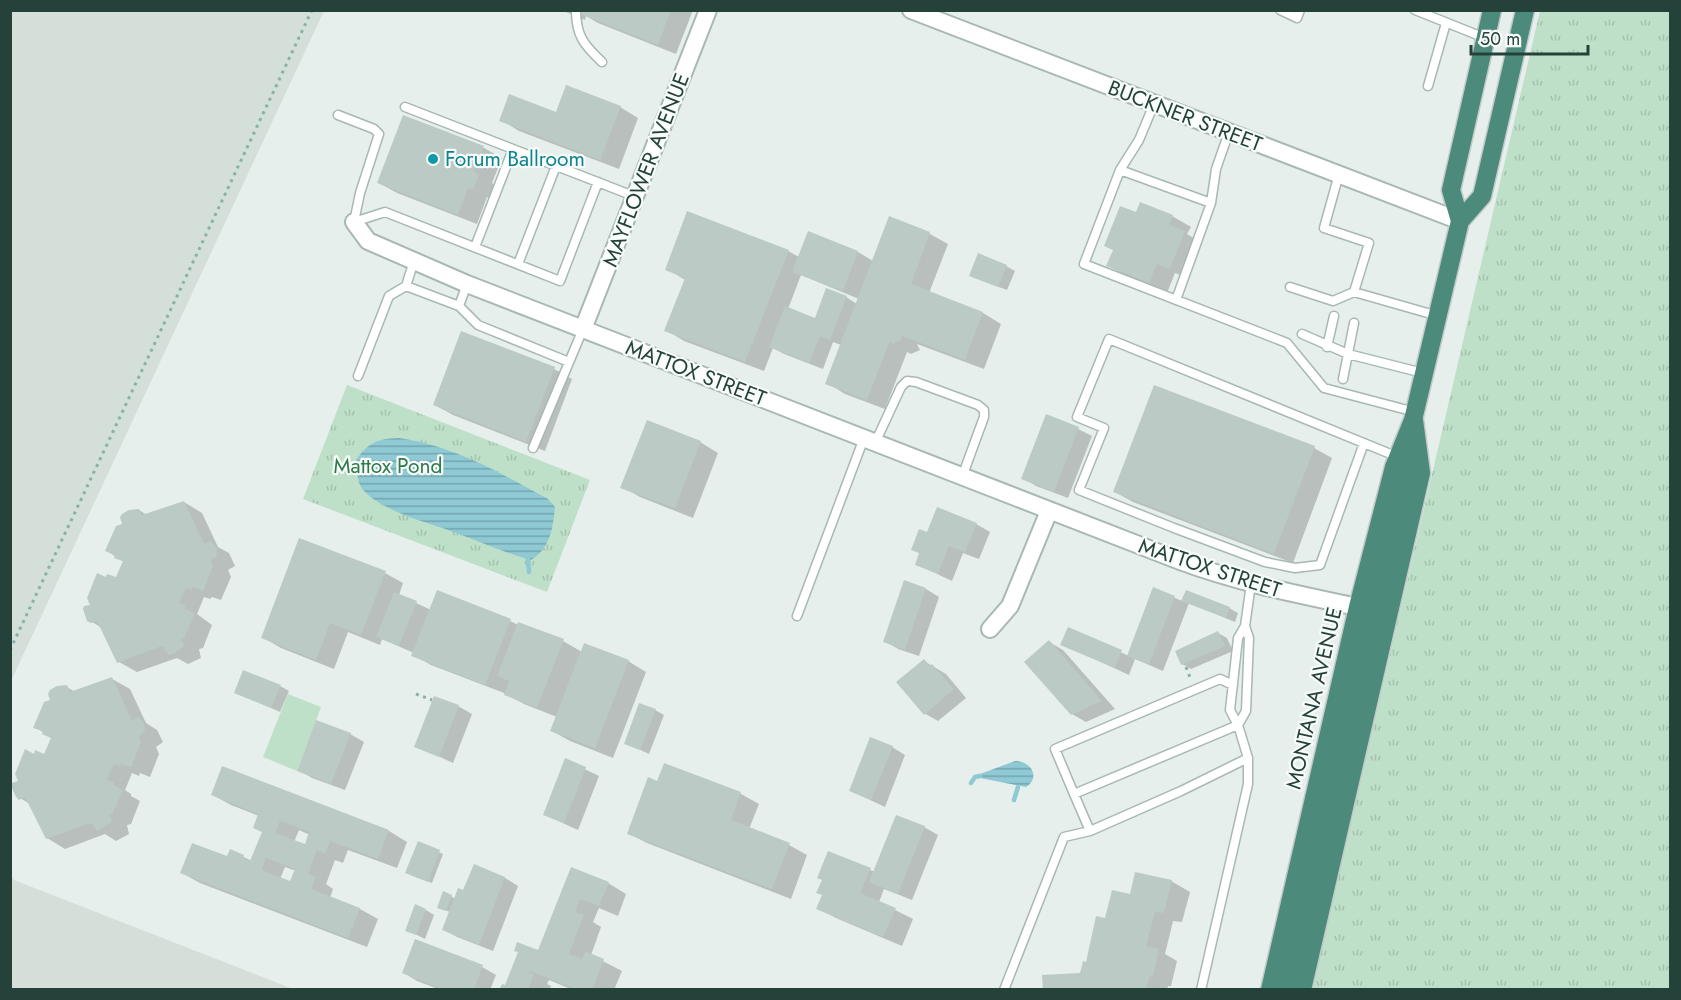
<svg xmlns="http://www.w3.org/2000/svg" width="1681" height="1000" font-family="Jost,sans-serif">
	<defs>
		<pattern id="grass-tufts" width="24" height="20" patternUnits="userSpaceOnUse" patternTransform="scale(1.5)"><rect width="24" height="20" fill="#bfe0c8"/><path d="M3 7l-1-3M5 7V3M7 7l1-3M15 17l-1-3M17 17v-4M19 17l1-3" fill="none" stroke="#a4c1ad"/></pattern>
		<pattern id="water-rules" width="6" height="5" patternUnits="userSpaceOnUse" patternTransform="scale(1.5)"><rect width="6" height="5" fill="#8ec9d4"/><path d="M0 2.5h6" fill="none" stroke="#74a5ad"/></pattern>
	</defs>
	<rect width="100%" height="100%" fill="#e6efeb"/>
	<path fill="#d4dfda" d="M11,10l313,1 -313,670 -1,-670z
		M11,876l3,4 279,109h-282z"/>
	<path fill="url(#grass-tufts)" d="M1540,11h130v978h-358z
		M347,385l243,95 -43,112 -244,-93z"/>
	<path fill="#bfe0c8" d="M288,694l33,13 -24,64 -34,-14z"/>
	<path fill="url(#water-rules)" d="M399,438c56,8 101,35 149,61l7,8c-2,21 -5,42 -24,53 -29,-8 -55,-20 -83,-30 -23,-8 -79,-23 -89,-47 -2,-7 -2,-16 -3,-23 13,-18 21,-21 43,-22z
		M1015,761c16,0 26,16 11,26l-46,-9v-4z"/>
	<path fill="#0003" fill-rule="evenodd" d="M561,10h132l-17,44 -78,-31 -12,-7 -1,4z
		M620,107l18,11 -19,51 -100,-38 -18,-11z
		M404,117l80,31 18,10 -10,25 5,3 -5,13 -5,-2 -10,27 -80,-31 -18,-10z
		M1136,214l36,2 19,11 -4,7 15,9 -14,35 -13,-5 -8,20 -41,-17 -18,-11z
		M889,218l41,16 18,10 -19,49 54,20 18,11 -17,45 -67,-25 3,6 -9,4 -4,-2 -22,57 -40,-15 -18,-11 14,-38 -8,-3 -10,27 -39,-15 -11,-6 -9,23 -80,-30 -18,-11 19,-50 -18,-11 121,-18 11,6 10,-24 49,19 15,9zM801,275l58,24 -2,5 -11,-7 -30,23 -28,-11z
		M1006,266l9,5 -8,19 -27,-10z
		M554,369l18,10 -27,72 -92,-36 -18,-10z
		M1078,429l14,7 -24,62 -32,-12 -13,-8z
		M700,442l18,11 -25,65 -53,-21 -18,-10z
		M1314,448l18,10 -39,105 -160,-61 -18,-10z
		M184,502l18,11 16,34 11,6 6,13 -7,4 3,7 -10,23 -9,-3 -2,2 -6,-2 -7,17 15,11 -9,23 -4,1 2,9 -13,6 -11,-6 -40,14 -18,-10 -17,-34 -13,-8 3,-14 25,-27 7,-17 -17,-11 17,-26 15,-15 8,5z
		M976,524l14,8 -11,27 -16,-6 -11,28 -36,-17z
		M385,573l18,10 -4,12 32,15 79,11 8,4 45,16 19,11 46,9 18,11 -33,86 -43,-17 -18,-10 5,-14 -33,-13 -20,-11 -73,-28 -18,-10 1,-2 -32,-14 -2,6 -32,-13 -14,37 -53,-21 -19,-11z
		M905,582l21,7 13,8 -20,59 -21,-7 -13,-8z
		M1154,589l28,12 47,7 9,5 -3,9 -46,-19 -26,68 -28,-12 -6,16 -67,-31 7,-15 60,27z
		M1218,633l9,5 6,13 -42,18 -9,-5z
		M1049,642l14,8 52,59 -29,13 -14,-8z
		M924,661l22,13 20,24 -28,23 -14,-8z
		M112,679l18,10 16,34 11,7 6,12 -7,5 3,7 -9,23 -10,-4 -1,3 -7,-3 -7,17 6,4v2l9,5 -9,23 -4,1 2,9 -13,7 -11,-7 -40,15 -18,-11 -17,-34 -10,-6v-16l15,-26h10l7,-18 -17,-11 17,-25 15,-15 8,5z
		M280,686l9,5 -9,21 -44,-20z
		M458,706l14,8 -19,49 -37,-17z
		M655,710l9,5 -15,39 -23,-11z
		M350,734l14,8 -19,48 -33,-12 -13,-8z
		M892,747l13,8 -20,52 -34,-16z
		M566,760l33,16 -21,54 -33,-15z
		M665,765l76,29 18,10 -10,25 40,16 18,10 -16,44 -144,-56 -19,-10 30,-50z
		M223,768l166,63 18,11 -10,26 -49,-18 -5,13 -8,-3 -9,24 7,5 -3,9 30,11 18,10 -11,28 -167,-64 -18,-10 46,-15 3,-7 21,10 11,-29 -4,-16 -28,-11 -18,-10zM299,830l11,5 -4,11 -12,-4zM285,867l11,4 -5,12 -11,-4z
		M924,827l14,8 -26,65 -28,-11 -5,13 34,17 -11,27 -66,-28 -18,-10 52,-38 5,2z
		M418,843l25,11 -11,29 -21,-8z
		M475,866l30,12 13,8 -25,65 -36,-14 -14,-8 7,-17 -8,-3 9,-13 4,3 9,-7z
		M572,869l36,14 18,11 -8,22 -19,-8 -6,14 8,5 -10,28 31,16 -8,19h-41l-24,-10 -2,4 4,2 -1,4h-49l5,-3 33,-35z
		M1171,881l19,11 -8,30 -9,-1 -8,33 12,7 -6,25h-3l-1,4h-123l37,-15 25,-55 25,-24z
		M426,910l8,5 -9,24 -18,-9z
		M482,967l14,8 -6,15h-49l-24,-9 -13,-8z"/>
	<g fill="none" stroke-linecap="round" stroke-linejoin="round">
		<path stroke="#8ec9d4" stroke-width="4.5" d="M528,559l1,13
			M971,783l4,-6 5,-1
			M1014,800l4,-13"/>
	</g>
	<path fill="#bbcac4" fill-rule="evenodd" d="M579,10h92l-13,35 -80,-32z
		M566,85l55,21 -21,54 -101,-39 10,-27 47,18z
		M403,115l81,31 -10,26 5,2 -6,16 -5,-2 -10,27 -81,-32z
		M1140,202l33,13 -4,10 16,6 -15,38 -13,-5 -8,19 -43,-17 7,-16 -9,-4 16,-40 16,6z
		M687,211l102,39 -44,112 -81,-31 21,-53 -20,-8z
		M889,216l41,16 -19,52 72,28 -18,48 -65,-25 2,5 -10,4 -2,-4 -23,60 -42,-16z
		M808,231l50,20 -15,40 -51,-19z
		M978,253l29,12 -9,22 -29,-11z
		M826,288l21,8 -17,44 -10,-4 -11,27 -40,-16 16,-41 30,12z
		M461,331l94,36 -29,75 -93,-37z
		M1154,385l161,61 -41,108 -161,-62z
		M1046,414l33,13 -25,65 -33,-13z
		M647,420l54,21 -26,67 -55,-20z
		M184,501l20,43 7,-3 5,7 1,7 -1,2 -5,3 2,6 -10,25 -10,-4 -1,3 -6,-2 -7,15 7,3 -1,3 10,4 -11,25 -3,1 3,7 -9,7 -6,2 -7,-9 -45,17 -20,-42 -6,2 -4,-2 -4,-12 1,-3 6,-1 -3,-7 10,-25 9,4 1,-3 9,3 7,-16 -9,-3 1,-3 -10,-4 11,-25 6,-2 -2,-7 2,-3 7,-4 10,-1 3,6z
		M937,507l40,16 -12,29 -16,-6 -11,28 -23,-9 4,-12 -8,-3 8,-21 8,3z
		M299,538l87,33 -25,64 -31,-12 -14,37 -55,-22z
		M904,580l22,8 -21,62 -22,-8z
		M1153,587l22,9 -26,68 -22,-8z
		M437,590l74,29 -26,66 -74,-29z
		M1186,590l44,17 -4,11 -45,-17z
		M394,592l23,9 -18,45 -23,-9z
		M518,622l46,17 -27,69 -33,-13 5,-14 -12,-5z
		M1068,627l54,23 -7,18 -55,-23z
		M1218,631l7,15 -44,19 -6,-14z
		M1049,640l53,61 -31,14 -47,-53z
		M584,643l45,17 -34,88 -45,-17z
		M924,659l6,7 2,-2 22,25 -30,26 -28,-33z
		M243,670l38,15 -10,23 -37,-15z
		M112,677l20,44 7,-4 5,7 1,7 -6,5 2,6 -10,25 -10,-3 -1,2 -6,-2 -7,16 7,2 -1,3 10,5 -11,24 -3,1 3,7 -15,9 -6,-8 -45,16 -21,-42 -6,3 -3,-3 -5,-11 1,-3 6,-2 -3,-7 10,-25 9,5 1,-4 9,4 7,-16 -9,-4 1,-3 -10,-3 11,-26 6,-2 -2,-6 2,-4 7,-4 10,-1 3,7z
		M434,696l25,9 -20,52 -25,-10z
		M639,703l17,6 -16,41 -16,-6z
		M316,720l35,13 -20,51 -34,-13z
		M870,737l23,9 -22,54 -22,-9z
		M565,758l21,9 -22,56 -21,-8z
		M664,763l77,29 -10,28 59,23 -18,46 -145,-55 21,-57 9,4z
		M222,766l167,64 -11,29 -48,-18 -5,13 -8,-4 -9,24 8,3 -5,12 49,19 -12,30 -168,-65 12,-30 35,13 3,-7 14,6 -1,3 7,3 12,-29 -9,-4 5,-14 -47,-19zM280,821l29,11 -4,12 -30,-11zM266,858l29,11 -5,12 -28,-11z
		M896,815l29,11 -27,68 -29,-12z
		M418,841l22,9 -12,32 -23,-9z
		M828,851l43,17 -11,25 36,15 -13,29 -67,-28 6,-14 -6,-2 6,-13 -5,-2z
		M474,864l31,13 -26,68 -37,-15 16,-42 5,2z
		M571,867l38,15 -10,24 -19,-7 -5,13 9,3 -15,39 13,5 3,-8 19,8 -12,31h-14l-48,-19v2l4,1 -6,16h-29l3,-6 3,1 13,-33 -4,-1 3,-9 21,8z
		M1135,872l37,8 -8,33 -9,-1 -9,34 13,3 -6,28 -3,-1 -4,14h-103l-1,-15 38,-2 3,-12 3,1 10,-46 9,2 7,-28 18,4z
		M443,891l9,4 -6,16 -9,-3z
		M415,904l11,5 -10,26 -11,-4z
		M415,939l68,26 -9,25h-30l-42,-17z"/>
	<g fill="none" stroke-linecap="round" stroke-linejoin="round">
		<defs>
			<path id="service" d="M576,10c0,26 8,35 26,52
				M1280,10l17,8 3,-8
				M1415,10l70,28
				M1428,86l18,-63
				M1154,104l-15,36 -19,30 -36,94 203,79 37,45 91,24
				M405,107l231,90
				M338,115l36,14 5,5 -19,59 -6,29 31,-10 175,69 38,-99
				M1120,170l91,33
				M1339,174l-15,54 45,15 -15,49 84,24
				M475,247l38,-98
				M414,261l-8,25 53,20
				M518,264l38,-98
				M467,284l-8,22 19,19 91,37
				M1290,287l43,14 21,-9
				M1176,300l35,-97 5,-34 13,-37
				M1302,334l46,20 75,19
				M1327,347l7,-31
				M358,376l31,-80 17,-10
				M1343,379l11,-56
				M875,443l26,-56 6,-6 9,1 62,23 6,5v7l-22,60
				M1364,443l-44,122 -25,3 -30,-6 -91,-34 -95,-38 25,-62 -27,-11 32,-78 289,118
				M533,448l50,-119
				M797,616l67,-178
				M1233,685l-13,-6 -165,70 19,45 164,-69 8,-14 3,-73 -4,-12
				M1090,831l91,-40 67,-33
				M1004,990l60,-153 26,-6 -16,-37
				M1201,990l47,-206v-26l-10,-33 -8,-15 8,-72 7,-12 6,-42"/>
			<path id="minor" d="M911,10l549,211
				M354,222l14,19 99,43 713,277c62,23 126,35 191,49
				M583,329l125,-319
				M990,629l20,-23 39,-95"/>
			<path id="trunk" d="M1460,221l-9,-31 41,-180
				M1270,990l88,-383 36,-140 19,-47 47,-199 22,-25 43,-186
				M1287,990l126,-545
				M1302,990l119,-517 -7,-53"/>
		</defs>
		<use href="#service" stroke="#a8b8b2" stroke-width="11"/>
		<use href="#minor" stroke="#a8b8b2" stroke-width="20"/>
		<use href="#trunk" stroke="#c2cac8" stroke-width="21"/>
		<path stroke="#86b3a5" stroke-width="3" stroke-dasharray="3 4.5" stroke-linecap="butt" d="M10,650l302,-640
			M1186,667l5,13
			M416,694l16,6"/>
		<use href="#service" stroke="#fff" stroke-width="8"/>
		<use href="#minor" stroke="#fff" stroke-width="16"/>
		<use href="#trunk" stroke="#4c8a7c" stroke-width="18"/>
	</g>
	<circle fill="#0f9aa8" stroke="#f7fbf9" stroke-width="2" cx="433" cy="159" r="6"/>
	<g text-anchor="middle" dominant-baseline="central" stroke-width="4.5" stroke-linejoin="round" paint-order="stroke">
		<g font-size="21" fill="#24423a" stroke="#f7fbf9">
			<text transform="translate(1185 116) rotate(21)">BUCKNER STREET</text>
			<text transform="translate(646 170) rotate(-69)">MAYFLOWER AVENUE</text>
			<text transform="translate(696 373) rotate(21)">MATTOX STREET</text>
			<text transform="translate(1210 568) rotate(18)">MATTOX STREET</text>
			<text transform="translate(1314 698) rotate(-77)">MONTANA AVENUE</text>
		</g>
		<g font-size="21" fill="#0d838f" stroke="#f7fbf9" text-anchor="start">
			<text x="445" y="159">Forum Ballroom</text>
		</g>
		<g font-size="21" fill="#2d7a4b" stroke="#f7fbf9">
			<text x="388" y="466">Mattox Pond</text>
		</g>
	</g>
	<rect width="1681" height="1000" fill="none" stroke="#24423a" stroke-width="24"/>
	<path d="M1471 45v9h117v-9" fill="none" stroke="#24423a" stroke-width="3"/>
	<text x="1480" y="45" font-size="18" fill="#24423a" stroke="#f7fbf9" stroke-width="4.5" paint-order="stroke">50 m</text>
</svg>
